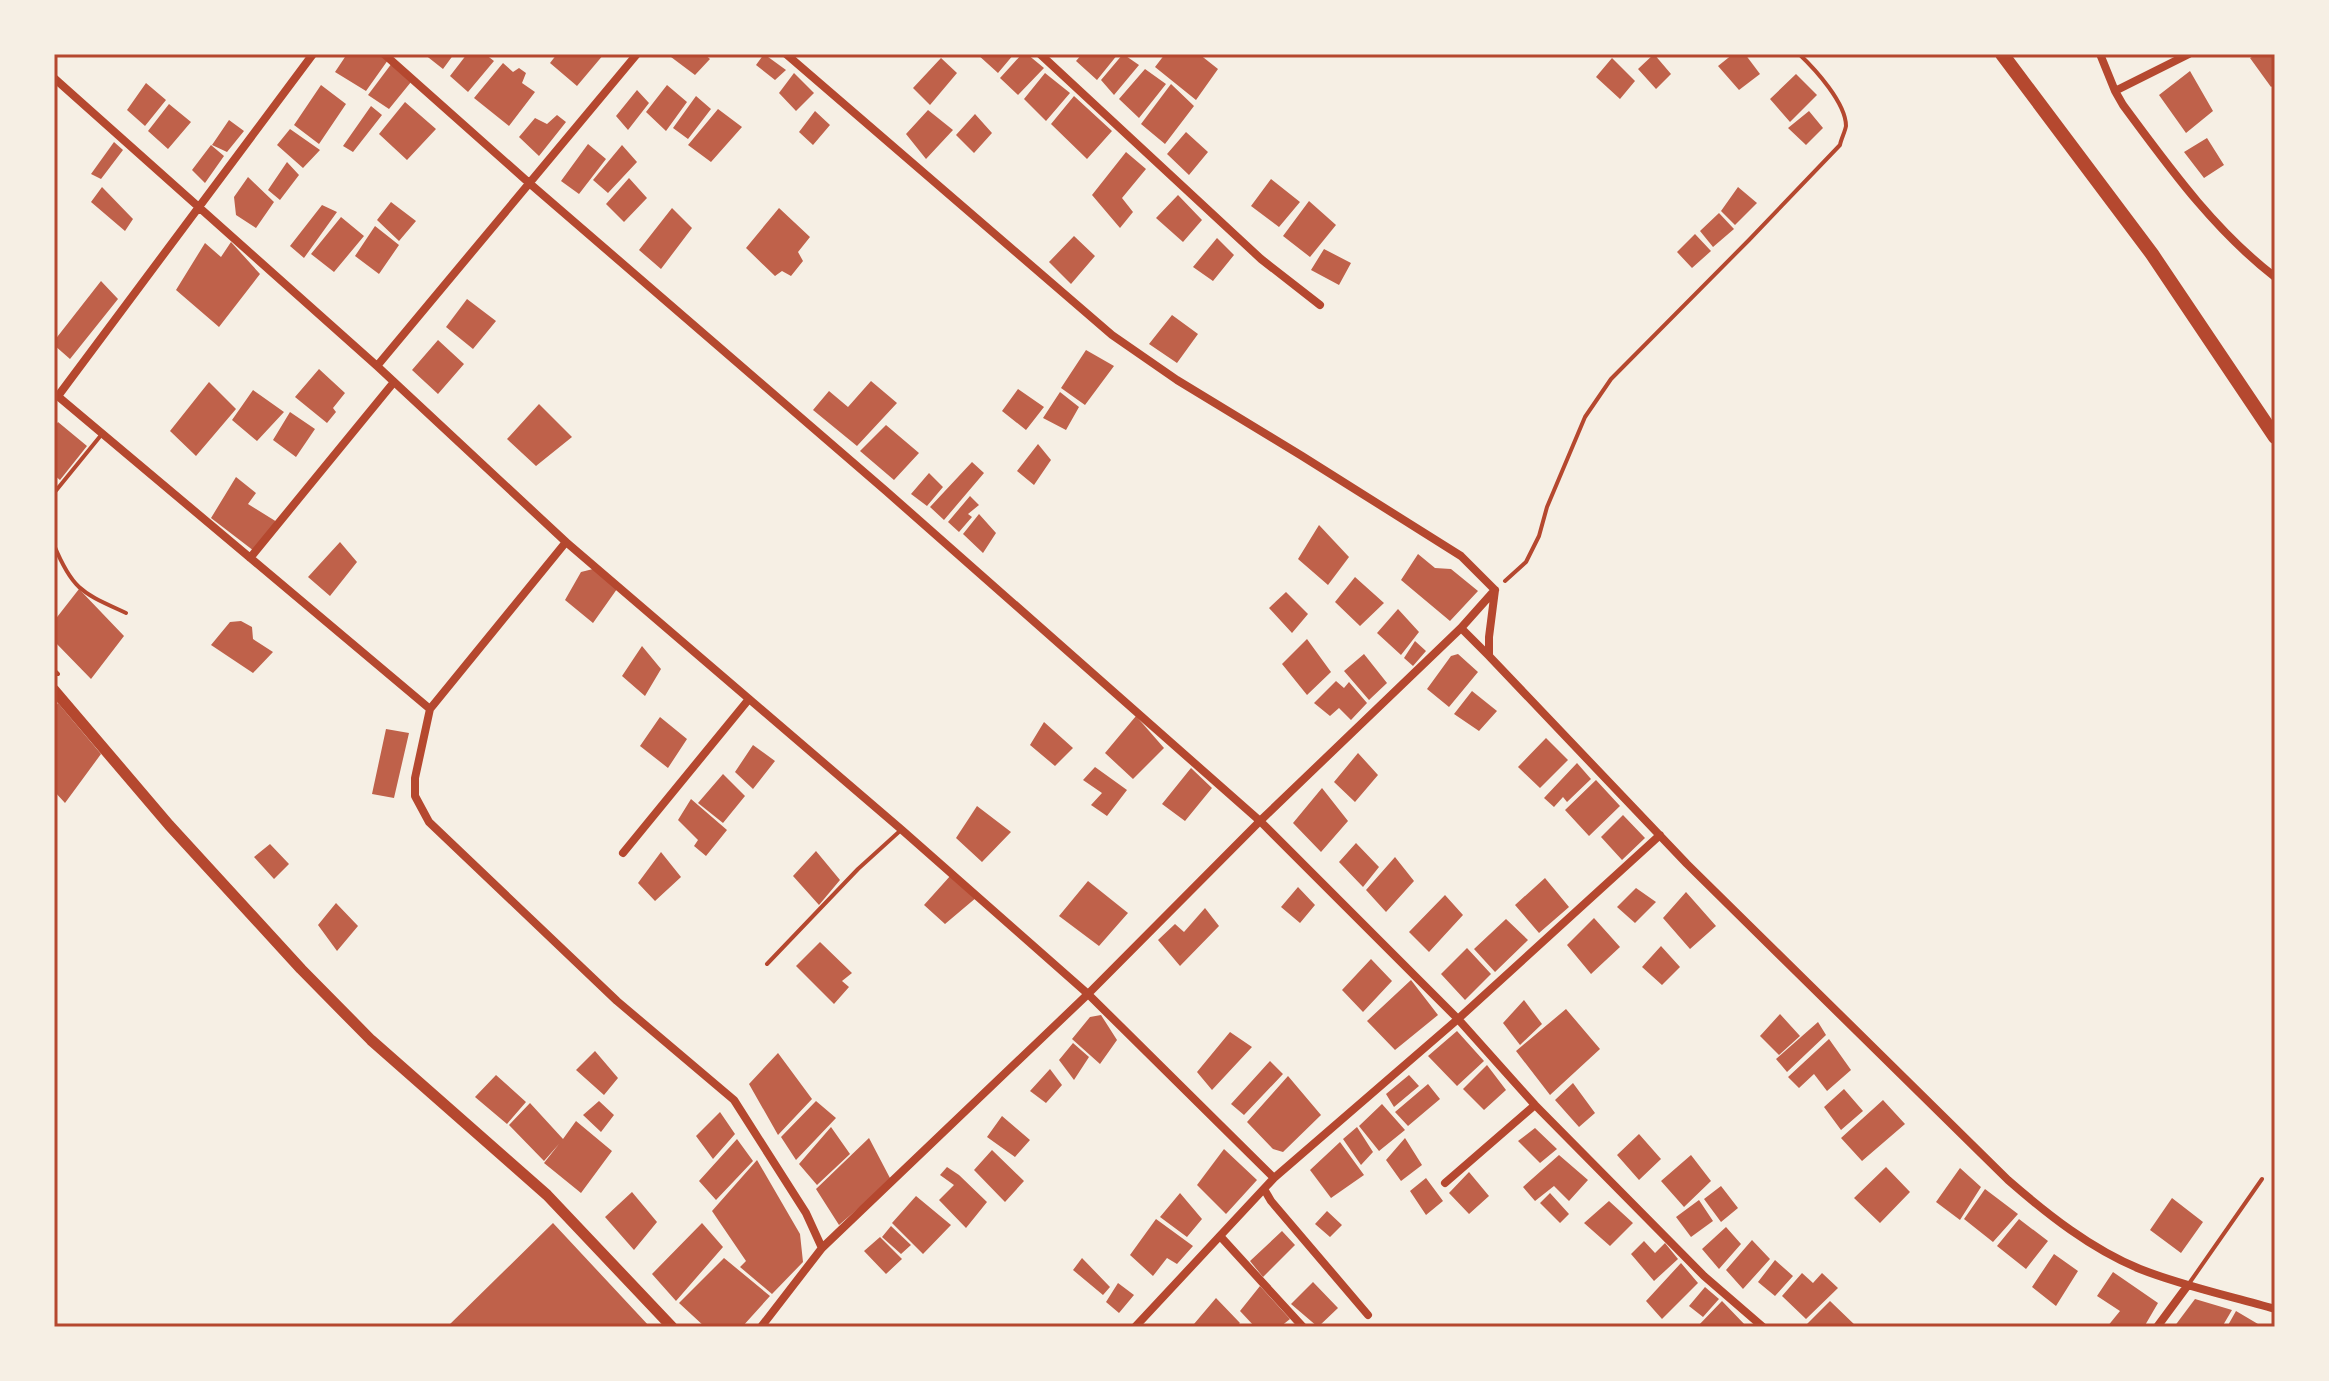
<svg xmlns="http://www.w3.org/2000/svg" width="2329" height="1381" font-family="Overpass,sans-serif">
	<rect width="100%" height="100%" fill="#f6efe4"/>
	<path fill="#bf614a" d="M347,54h33l8,6 -22,31 -31,-19z
		M424,54h30l-11,15z
		M467,54h18l9,7 -26,31 -18,-16z
		M557,54h47l-27,32 -27,-23z
		M667,54h37l6,5 -15,16z
		M764,54l22,16 -11,10 -19,-15z
		M977,54h37l-16,19z
		M1022,54h5l17,14 -26,27 -18,-17z
		M1082,54h36l-21,26 -21,-19z
		M1123,54l16,11 -25,30 -13,-15z
		M1165,54h34l19,15 -22,31 -41,-33z
		M1654,54l17,20 -15,15 -18,-20z
		M1733,54h12l15,20 -21,16 -21,-24z
		M2257,54h18v30l-4,3 -21,-29z
		M941,58l16,15 -27,32 -17,-17z
		M1612,58l23,23 -15,18 -24,-22z
		M392,63l19,19 -22,27 -21,-14z
		M503,63l10,9 6,-4 7,5 -4,10 13,9 -26,34 -35,-28z
		M1145,69l21,15 -27,34 -20,-19z
		M2190,71l23,40 -27,22 -27,-38z
		M794,73l20,20 -18,18 -17,-18z
		M1045,73l25,20 -24,28 -22,-22z
		M1796,74l21,21 -27,27 -20,-23z
		M146,83l20,17 -21,26 -18,-16z
		M1171,84l23,22 -29,38 -24,-20z
		M321,85l25,19 -27,40 -25,-19z
		M667,85l20,17 -21,29 -20,-19z
		M637,90l12,13 -21,27 -12,-14z
		M696,96l15,13 -23,30 -15,-11z
		M1074,96l38,35 -25,28 -36,-35z
		M405,102l31,27 -29,31 -28,-26z
		M169,104l22,18 -23,27 -20,-18z
		M371,106l11,9 -29,37 -10,-6z
		M718,109l24,18 -31,35 -23,-17z
		M928,110l25,20 -27,29 -20,-25z
		M815,111l15,14 -17,20 -14,-13z
		M1809,111l14,17 -17,17 -18,-17z
		M975,114l17,19 -18,20 -18,-18z
		M557,115l9,7 -27,34 -20,-19 16,-19 12,6z
		M229,120l15,11 -17,21 -15,-7z
		M290,129l30,21 -17,18 -26,-23z
		M1186,132l22,20 -19,23 -22,-21z
		M2207,138l17,27 -20,13 -20,-26z
		M114,142l9,8 -22,29 -10,-5z
		M588,144l18,15 -27,35 -18,-13z
		M211,145l13,11 -19,27 -13,-13z
		M622,145l15,17 -29,31 -15,-13z
		M1126,152l20,17 -24,29 11,14 -13,16 -28,-33z
		M287,162l12,13 -19,25 -12,-10z
		M248,177l26,25 -18,26 -20,-13 -2,-18z
		M629,178l18,20 -23,24 -18,-18z
		M1271,179l29,23 -21,25 -28,-21z
		M102,187l31,32 -8,12 -34,-29z
		M1738,187l19,16 -22,22 -14,-14z
		M1178,195l24,25 -19,22 -27,-24z
		M1309,201l27,24 -26,32 -27,-21z
		M391,202l25,19 -17,20 -22,-21z
		M322,205l15,7 -33,46 -14,-12z
		M672,208l20,20 -31,41 -22,-19z
		M779,208l31,29 -12,15 5,9 -12,15 -9,-5 -7,5 -29,-28z
		M1719,213l15,16 -21,18 -13,-16z
		M341,217l23,19 -30,36 -23,-18z
		M375,226l24,19 -20,29 -24,-18z
		M1695,234l16,17 -19,17 -15,-16z
		M1074,236l21,20 -24,28 -22,-22z
		M1217,238l17,17 -21,26 -20,-14z
		M231,242l29,32 -41,53 -43,-37 29,-47 16,14z
		M1324,249l27,14 -12,22 -28,-15z
		M101,281l17,18 -48,60 -16,-14v-4z
		M467,299l29,22 -23,28 -27,-22z
		M1172,315l26,19 -21,29 -28,-19z
		M438,340l26,24 -26,30 -26,-24z
		M1086,350l28,16 -29,39 -24,-17z
		M319,369l26,24 -12,15 3,4 -9,11 -32,-26z
		M871,381l26,22 -40,43 -44,-36 16,-19 19,16z
		M209,382l27,27 -40,47 -26,-25z
		M1018,389l26,18 -18,23 -24,-19z
		M253,390l31,22 -27,29 -25,-21z
		M1060,392l19,15 -13,23 -23,-12z
		M539,404l33,33 -36,29 -29,-27z
		M290,412l25,17 -19,28 -23,-17z
		M58,422l29,24 -27,34 -6,-5v-47z
		M886,425l33,28 -25,27 -34,-29z
		M1038,444l13,16 -17,25 -17,-14z
		M972,462l12,11 -40,47 -14,-13z
		M929,473l14,14 -16,19 -16,-12z
		M236,477l20,16 -8,11 29,18 -23,29 -43,-33z
		M970,496l9,9 -11,9 4,3 -13,15 -11,-10z
		M979,514l17,19 -13,20 -20,-19z
		M1319,525l30,32 -21,28 -30,-26z
		M340,542l17,20 -27,34 -22,-19z
		M1418,554l17,14 16,1 27,22 -28,30 -49,-41z
		M593,569l24,20 -24,34 -28,-23 16,-28z
		M1355,577l29,26 -24,23 -25,-24z
		M79,589l45,47 -33,43 -37,-38v-20z
		M1286,592l22,22 -16,19 -23,-25z
		M1398,609l21,23 -18,23 -24,-22z
		M241,621l11,6 1,12 20,13 -20,21 -42,-28 19,-23z
		M1307,639l24,33 -24,23 -25,-31z
		M1415,641l11,10 -13,15 -9,-8z
		M642,646l19,23 -16,27 -23,-20z
		M1364,654l23,29 -18,17 -25,-29z
		M1458,654l20,18 -29,35 -22,-18 24,-33z
		M1336,681l8,7 5,-6 18,21 -16,17 -12,-12 -9,8 -16,-13z
		M1472,691l25,20 -18,20 -25,-17z
		M58,703l43,51 -36,49 -11,-12v-82z
		M1136,716l28,32 -31,31 -28,-26z
		M660,717l27,22 -19,29 -28,-22z
		M1044,722l29,26 -18,18 -25,-21z
		M386,729l23,4 -15,65 -22,-4z
		M1546,738l22,22 -28,28 -22,-21z
		M753,745l22,16 -22,28 -18,-17z
		M1358,753l20,22 -23,27 -21,-20z
		M1577,763l14,16 -24,23 -4,-5 -9,10 -10,-9z
		M1095,767l32,23 -20,26 -16,-11 11,-12 -19,-13z
		M1191,768l21,20 -27,33 -23,-17z
		M723,774l22,22 -22,27 -25,-20z
		M1596,780l24,26 -31,30 -24,-26z
		M1322,788l26,33 -27,31 -28,-29z
		M691,799l36,31 -21,26 -12,-10 4,-6 -20,-20z
		M977,806l34,26 -29,30 -26,-24z
		M1623,815l22,23 -23,22 -21,-23z
		M1356,843l23,24 -16,20 -24,-25z
		M270,844l19,20 -15,15 -20,-22z
		M816,851l24,29 -21,25 -26,-29z
		M661,852l20,25 -26,24 -17,-18z
		M1395,857l19,24 -28,31 -20,-22z
		M951,875l26,22 -32,27 -21,-19z
		M1545,878l24,29 -30,26 -24,-28z
		M1088,881l40,32 -29,33 -40,-30z
		M1298,887l17,18 -15,18 -19,-16z
		M1636,888l20,14 -21,21 -18,-16z
		M1686,892l30,34 -26,23 -27,-31z
		M1445,895l18,20 -34,37 -20,-20z
		M336,903l22,23 -21,25 -19,-26z
		M1205,908l14,18 -39,40 -22,-26 17,-16 9,8z
		M1594,918l26,29 -29,27 -24,-29z
		M1506,919l22,21 -33,32 -21,-23z
		M820,942l32,31 -10,8 7,6 -15,17 -38,-38z
		M1661,946l19,21 -18,18 -20,-18z
		M1467,948l24,26 -26,26 -24,-26z
		M1371,959l21,22 -29,31 -21,-22z
		M1411,980l27,35 -43,35 -28,-29z
		M1524,1000l18,24 -22,21 -17,-22z
		M1566,1009l34,40 -50,46 -34,-44z
		M1780,1014l20,22 -21,19 -19,-19z
		M1101,1015l16,25 -17,24 -28,-25 18,-22z
		M1818,1022l8,13 -39,37 -11,-13z
		M1457,1031l27,30 -27,25 -29,-30z
		M1230,1032l22,15 -40,43 -15,-18z
		M1829,1039l22,31 -24,21 -13,-17 -15,14 -11,-11z
		M1073,1043l16,14 -15,23 -15,-20z
		M595,1051l23,27 -14,17 -28,-25z
		M778,1053l34,46 -34,36 -29,-51z
		M1270,1061l13,13 -39,41 -13,-11z
		M1487,1065l19,25 -22,20 -21,-21z
		M1050,1069l12,16 -16,18 -16,-12z
		M496,1075l30,27 -19,22 -32,-27z
		M1409,1075l10,11 -25,21 -8,-13z
		M1288,1076l33,39 -38,37 -10,-3 -26,-27z
		M1573,1083l22,30 -16,14 -24,-27z
		M1428,1084l12,15 -32,27 -13,-14z
		M1844,1089l19,22 -22,19 -17,-23z
		M1883,1100l22,24 -43,37 -21,-23z
		M599,1101l15,14 -13,17 -18,-17z
		M816,1101l20,17 -40,42 -15,-23z
		M530,1103l33,36 13,-18 36,30 -31,42 -37,-30 15,-19 -15,17 -35,-36z
		M1382,1104l23,26 -26,21 -20,-25z
		M720,1112l15,22 -22,25 -17,-23z
		M1002,1116l28,24 -15,17 -28,-20z
		M831,1127l19,27 -33,31 -18,-21z
		M1357,1127l16,25 -12,13 -18,-26z
		M1535,1128l22,21 -17,14 -22,-22z
		M1639,1134l22,25 -22,21 -22,-25z
		M869,1138l22,42 -52,45 -23,-36z
		M1405,1138l17,27 -21,16 -15,-21z
		M737,1139l16,22 -37,39 -17,-19z
		M1340,1142l24,33 -33,23 -21,-28z
		M1224,1149l33,31 -31,34 -29,-29z
		M992,1150l32,31 -19,21 -31,-32z
		M1559,1155l29,25 -19,21 -15,-15 -19,15 -12,-14z
		M1691,1155l20,26 -27,26 -23,-26z
		M757,1160l43,74 3,28 -31,32 -32,-27 6,-6 -34,-50z
		M947,1167l12,8 28,27 -21,26 -27,-28 15,-15 -14,-10z
		M1886,1167l24,25 -30,31 -26,-25z
		M1960,1168l21,19 -21,33 -24,-18z
		M1469,1172l20,24 -20,18 -20,-21z
		M1426,1178l17,23 -17,14 -16,-24z
		M1721,1186l17,22 -17,14 -17,-23z
		M1985,1189l33,25 -25,28 -29,-23z
		M632,1192l25,30 -23,28 -29,-33z
		M1180,1193l22,26 -15,18 -27,-20z
		M1550,1193l19,21 -9,9 -20,-20z
		M916,1196l35,29 -28,29 -31,-31z
		M2172,1198l31,24 -22,31 -31,-23z
		M1699,1200l14,21 -22,16 -15,-20z
		M1609,1201l24,22 -23,23 -26,-23z
		M1327,1211l15,14 -12,12 -15,-13z
		M1156,1219l37,27 -16,18 -10,-6 -14,18 -23,-21z
		M2019,1219l29,22 -22,28 -29,-23z
		M553,1223l97,104h-203z
		M702,1223l21,24 -47,54 -24,-27z
		M891,1226l20,19 -10,9 -19,-17z
		M1726,1227l15,17 -22,25 -17,-20z
		M1282,1231l13,14 -32,32 -13,-16z
		M880,1237l22,22 -16,15 -22,-23z
		M1752,1240l18,19 -27,30 -17,-19z
		M1644,1241l11,12 10,-10 13,16 -24,22 -23,-27z
		M2054,1254l24,17 -22,35 -24,-19z
		M724,1258l46,38 -28,31h-37l-26,-24z
		M1082,1258l28,29 -7,8 -30,-25z
		M1775,1260l18,16 -18,20 -17,-14z
		M1681,1263l17,20 -36,36 -16,-18z
		M2113,1272l45,31 -14,24 -10,-2 -2,2h-25l13,-16 -23,-15z
		M1802,1273l11,10 9,-10 16,15 -32,31 -24,-23z
		M1313,1282l25,26 -20,19 -27,-23z
		M1118,1283l16,12 -15,18 -13,-11z
		M1260,1286l30,33 -10,8h-25l-15,-16z
		M1705,1287l14,12 -16,18 -14,-11z
		M1216,1298l24,25 -4,4h-40l-2,-3z
		M2195,1299l37,11 -10,17h-48z
		M1722,1301l25,26h-50z
		M1830,1301l27,26h-53z
		M2236,1311l22,13 -2,3h-29z"/>
	<g fill="none" stroke-linecap="round" stroke-linejoin="round">
		<path stroke="#b5482f" stroke-width="4" d="M1505,581l21,-19 13,-26 8,-29 38,-90 26,-38 138,-139 91,-95c1,-6 5,-13 6,-19 0,-23 -31,-57 -47,-72"/>
		<path stroke="#b5482f" stroke-width="4" d="M54,493l48,-59
			M54,545c19,46 29,48 72,68
			M54,670l4,4
			M767,964l91,-95 43,-39
			M2188,1285l74,-106"/>
		<path stroke="#b5482f" stroke-width="8" d="M384,54l144,128 358,309 374,330 198,198 77,86 169,171 59,51
			M786,54l326,281 65,45 125,76 159,100 34,34
			M1040,54l221,205 59,46
			M2100,54l15,37 8,14c46,62 90,124 152,172
			M54,78l323,288 189,176 -136,167 -15,69v18l14,26 188,179 117,99 72,113 16,35
			M2115,91l74,-37
			M377,366l260,-312
			M54,393l376,316
			M58,396l255,-342
			M566,542l336,288 186,164 186,184
			M250,558l144,-176
			M1495,590l-6,47v19l198,208 321,316c39,34 83,69 132,89 43,17 90,27 135,40
			M1461,628l28,28
			M623,853l126,-154
			M1445,1183l90,-78
			M1264,1189l7,12 97,114
			M1220,1236l83,91
			M761,1327l61,-79 266,-254 172,-173 201,-193 33,-37
			M1135,1327l139,-149 184,-159 202,-184
			M2157,1327l31,-42"/>
		<path stroke="#b5482f" stroke-width="11" d="M54,690l115,135 132,144 70,71 176,155 125,132"/>
		<path stroke="#b5482f" stroke-width="14" d="M2002,54l150,200 123,183"/>
	</g>
	<rect width="2329" height="1381" fill="none" stroke="#f6efe4" stroke-width="112"/>
	<rect x="56" y="56" width="2217" height="1269" fill="none" stroke="#b5482f" stroke-width="3"/>
</svg>
